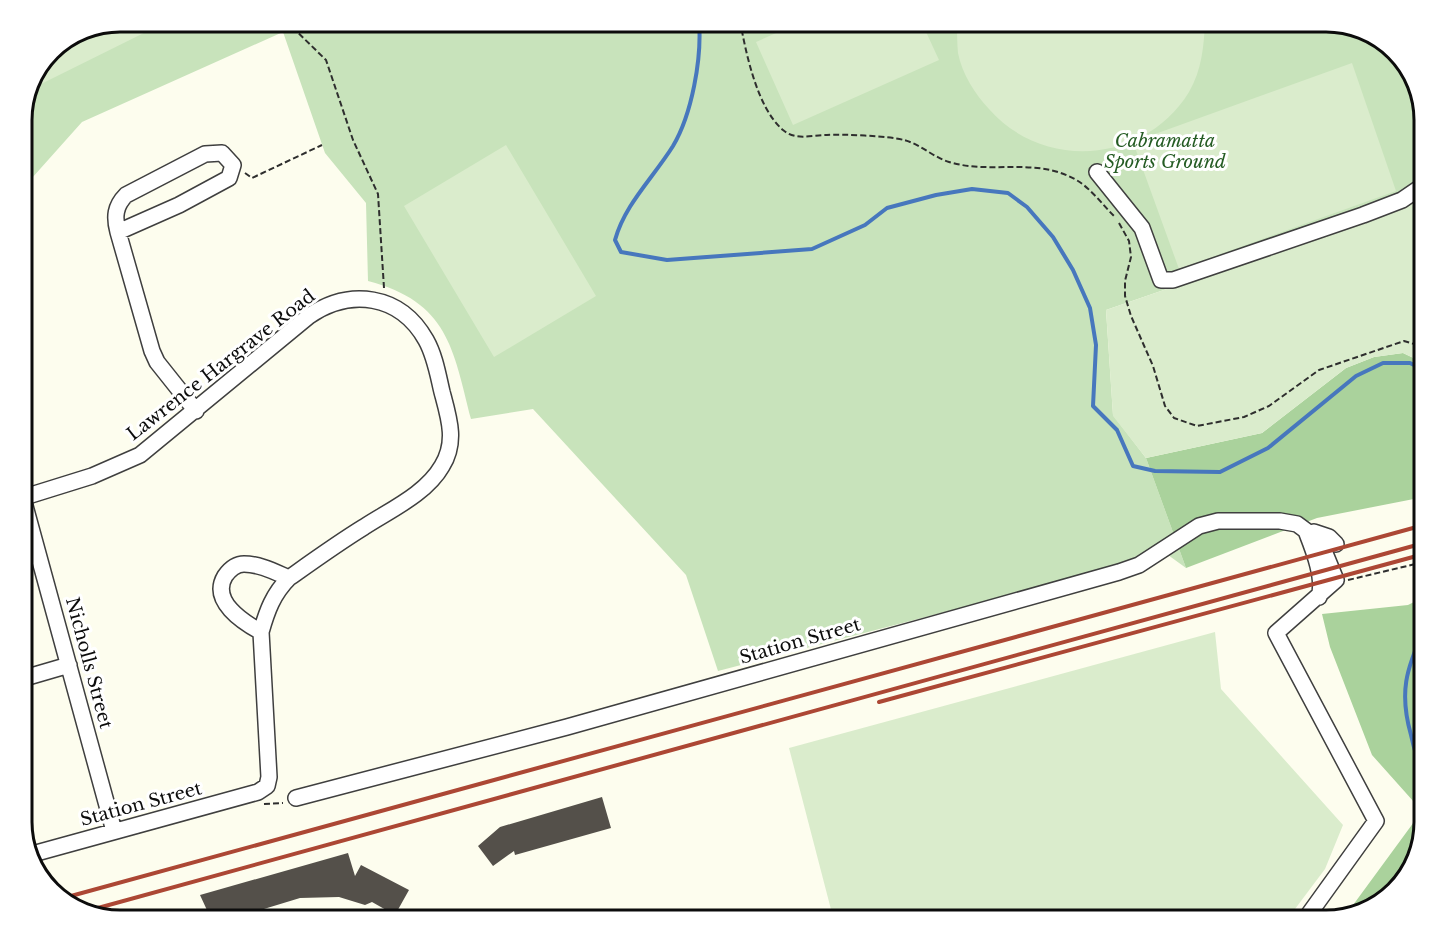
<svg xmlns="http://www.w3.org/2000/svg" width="1445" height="942" font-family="'Libre Baskerville',serif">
	<rect width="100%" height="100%" fill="#fdfdee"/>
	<path fill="#c8e3bb" d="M119,21h1207l54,16 31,34 13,42v87l-318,110 7,105 33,43 40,110 -29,-21 -39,20 -400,104 -32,-96 -153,-166 -62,10c-18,-71 -23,-117 -103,-138l-2,-78 -41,-50 -42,-121 -201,90 -50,56 -11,8v-73l29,-63z"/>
	<path fill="#aad29c" d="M1403,353l21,10v134l-107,21 -131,50 -40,-110 116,-25 84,-65 28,-11z
		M1424,597v226l-16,54 -34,31 -29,8 77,-105 -50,-56 -42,-108 -8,-33 86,-9z"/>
	<path fill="#daeccc" d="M119,21h39l2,4 -127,63 17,-38z
		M803,21h118l18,39 -146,65 -37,-83z
		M957,21h248c-1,24 -3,49 -16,71 -44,72 -146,79 -200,17 -14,-15 -27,-35 -31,-56 -1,-10 -1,-22 -1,-32z
		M1352,63l44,128 -217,78 -46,-127z
		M506,145l90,151 -102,61 -90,-151z
		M1424,200v163l-21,-10 -29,4 -28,11 -84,65 -116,25 -33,-42 -7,-106z
		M1215,632l6,57 122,136 -18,44 -39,52h-452l-45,-173z"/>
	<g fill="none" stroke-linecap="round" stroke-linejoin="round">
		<path stroke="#4777bd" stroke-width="4" d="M699,21c3,37 -7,93 -26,125 -20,32 -48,58 -58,94l6,12 46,8 145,-11 53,-24 22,-17 49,-13 36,-6 36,4 19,14 26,30 20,33 17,38 6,37 -3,61 24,24 16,36 22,5 65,1 48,-24 88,-72 27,-13h27l14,7
			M1424,630c-18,39 -25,63 -13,105 3,12 4,22 13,30"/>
	</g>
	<path fill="#54504a" d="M602,797l9,31 -96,27 -1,-4 -21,15 -15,-20 22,-19z
		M348,853l7,23 6,-11 48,25 -14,25 -23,-13 -7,3 -26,-8 -39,1 -59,18 -1,-3 -14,8h-14l-12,-26z"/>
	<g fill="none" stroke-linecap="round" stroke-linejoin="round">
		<defs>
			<path id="minor" d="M1097,172l45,56 19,52h12l190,-65 39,-15 22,-15
				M118,232l61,-27 50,-27 4,-13 -11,-12 -17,1 -79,41c-11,11 -12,22 -8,37l34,119 5,11 39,49
				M25,506l89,325
				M1306,531c7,18 19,47 13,66
				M1314,532l15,5 7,7
				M261,632c-18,-10 -51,-31 -36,-56 5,-7 11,-12 19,-12 16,0 31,8 45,14
				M21,679l48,-14
				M296,798l271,-71 552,-155 20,-7 60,-39 19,-5h62l17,3 23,17 16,39 -60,53 100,188 -72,100
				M29,855l229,-63 9,-6 2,-9 -8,-145c6,-21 12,-38 28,-54 24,-17 49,-35 75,-51 26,-17 62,-33 78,-61 15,-24 7,-48 0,-74 -4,-17 -7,-36 -16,-52 -26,-46 -76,-52 -117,-24l-169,139 -48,21 -61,19"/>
		</defs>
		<use href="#minor" stroke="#3f3f3f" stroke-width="18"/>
		<path stroke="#2e2e2e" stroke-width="2" stroke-dasharray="6 3" stroke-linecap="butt" d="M286,21l40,39 27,80 25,54 6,94
			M740,21c6,32 17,87 43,109 13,11 28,5 44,5 18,-1 61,1 77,5 16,4 29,17 45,22 43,13 88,-6 129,19 13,8 25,24 36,35
			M245,173l7,5 70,-33
			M1119,223l10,18 2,16 -6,24v15l6,20 22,50 12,40 9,12 23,8 47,-9 25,-11 50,-36 85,-29 20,6
			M1348,580l76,-18
			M264,804l19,-1"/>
		<use href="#minor" stroke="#fff" stroke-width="15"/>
		<path stroke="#ac4734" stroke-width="4" d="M879,702l545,-148
			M60,899l1364,-374
			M87,911l1337,-368"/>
	</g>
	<g text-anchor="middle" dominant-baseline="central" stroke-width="6" stroke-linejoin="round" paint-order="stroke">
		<g font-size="18" font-style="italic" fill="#255c24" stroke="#fff">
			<text x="1165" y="141">Cabramatta<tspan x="1165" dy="21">Sports Ground</tspan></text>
		</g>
		<g font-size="18" fill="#0c0c0c" stroke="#fff">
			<text transform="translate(221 365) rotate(-38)">Lawrence Hargrave Road</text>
			<text transform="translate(800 641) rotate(-16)">Station Street</text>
			<text transform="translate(89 663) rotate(75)">Nicholls Street</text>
			<text transform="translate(141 804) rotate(-15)">Station Street</text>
		</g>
	</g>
	<path d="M0 0H1445V942H0ZM120 32H1326A88 88 0 0 1 1414 120V822A88 88 0 0 1 1326 910H120A88 88 0 0 1 32 822V120A88 88 0 0 1 120 32Z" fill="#fff" fill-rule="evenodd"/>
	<path fill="none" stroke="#0c0c0c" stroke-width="3" d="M120 32H1326A88 88 0 0 1 1414 120V822A88 88 0 0 1 1326 910H120A88 88 0 0 1 32 822V120A88 88 0 0 1 120 32Z"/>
</svg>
